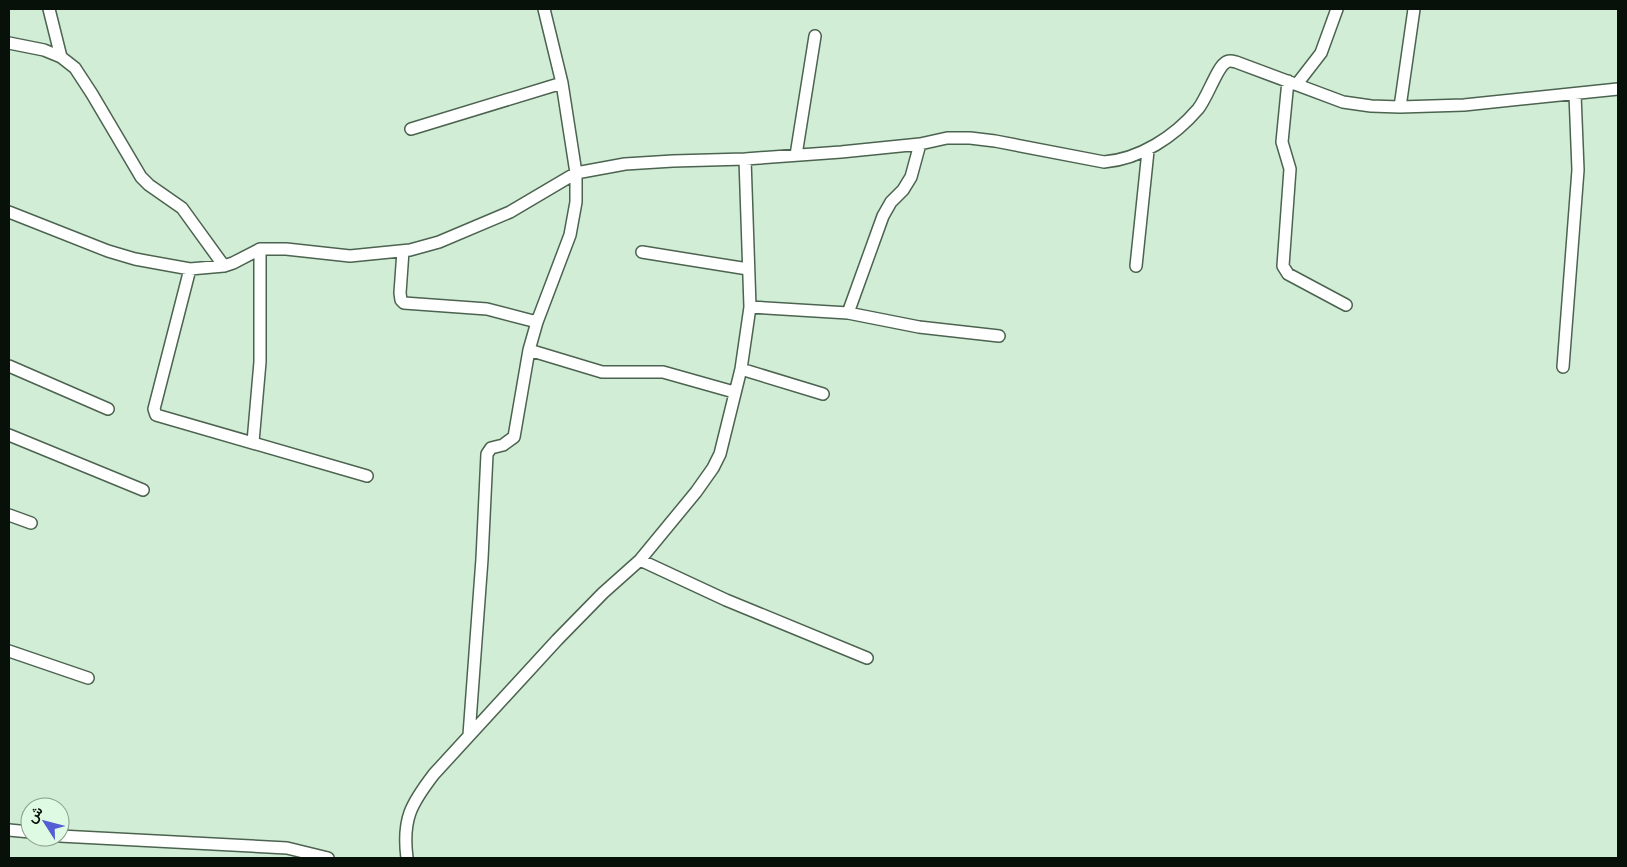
<svg xmlns="http://www.w3.org/2000/svg" width="1627" height="867" font-family="Ubuntu,Vazirmatn,sans-serif">
	<rect width="100%" height="100%" fill="#d2edd6"/>
	<g fill="none" stroke-linecap="round" stroke-linejoin="round">
		<defs>
			<path id="street" d="M49,9l12,48
				M9,43l35,7 17,7 14,11 17,26 49,83 8,8 33,23 42,58
				M1288,81l-6,61 8,27 -7,97 5,8 58,31
				M1297,84l24,-31 16,-44
				M1400,107l14,-98
				M411,129l151,-46
				M796,155l19,-119
				M9,212l99,39 27,8 55,10 34,-3 9,-3 27,-14h26l64,7 60,-6 29,-8 71,-30 66,-39 49,-9 48,-3 72,-2 96,-7 79,-8 27,-6h23l25,3 109,21c36,-3 70,-25 94,-53 9,-11 19,-41 27,-46 3,-3 7,-2 11,-1l107,40 28,4 29,1 64,-2 154,-16
				M403,251l-3,42 1,7 3,3 83,6 50,13
				M642,252l106,17
				M1136,266l12,-115
				M190,269l-36,140 2,6 211,61
				M750,307l98,6 71,14 80,9
				M848,313l35,-97 8,-14 12,-12 8,-13 9,-33
				M529,350l73,22h61l71,20
				M9,366l99,43
				M1563,367l15,-197 -3,-76
				M741,369l82,25
				M9,435l134,55
				M253,442l7,-80v-113
				M9,515l22,8
				M640,560l86,40 141,58
				M9,651l79,27
				M469,735l13,-176 5,-105 4,-6 12,-3 11,-8 15,-87 8,-28 33,-87 6,-33v-29l-14,-90 -18,-74
				M9,830l21,2
				M60,836l227,12 41,10
				M407,858c-5,-39 4,-54 27,-84l123,-134 46,-47 37,-33 56,-68 17,-24 7,-14 21,-85 9,-62 -5,-148"/>
		</defs>
		<use href="#street" stroke="#4b634f" stroke-width="14"/>
		<use href="#street" stroke="#fff" stroke-width="11"/>
	</g>
	<rect width="1627" height="867" fill="none" stroke="#081109" stroke-width="20"/>
	<g transform="translate(45 822) rotate(306)"><circle r="24" fill="#dffae3" stroke="#899d8c"/>
	<path d="M0-4L9 19L0 12L-9 19Z" fill="#545dd3"/>
	<text y="-8" font-size="14" font-weight="bold" text-anchor="middle" fill="#081109">ش</text>
	</g>
</svg>
